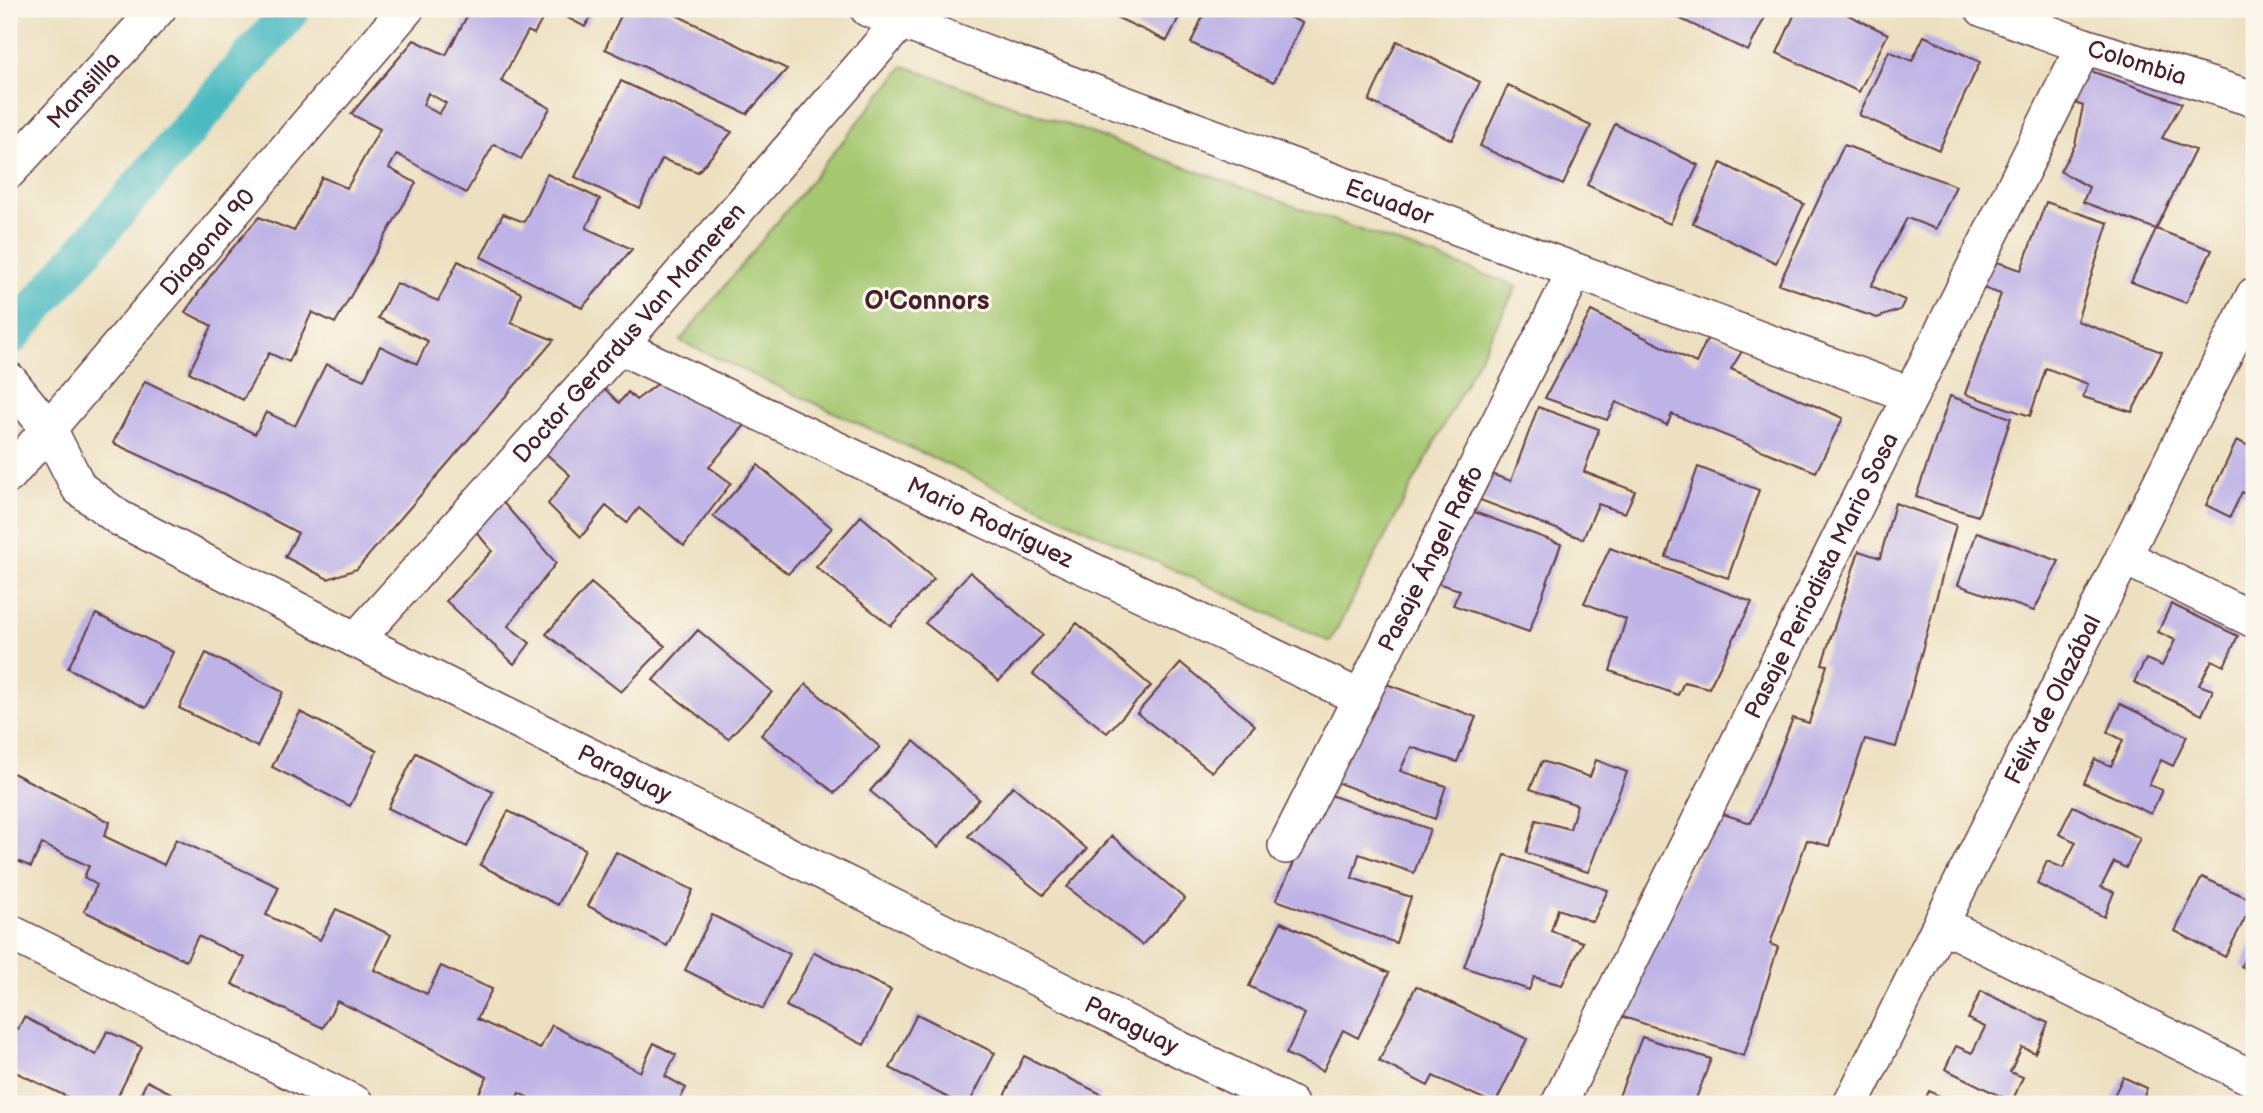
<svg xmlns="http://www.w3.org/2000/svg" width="2263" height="1113" font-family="'Balsamiq Sans',sans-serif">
	<rect width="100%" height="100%" fill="#fbf7ec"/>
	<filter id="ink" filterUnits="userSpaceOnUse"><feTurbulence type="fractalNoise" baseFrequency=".0143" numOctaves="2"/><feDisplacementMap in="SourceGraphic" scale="14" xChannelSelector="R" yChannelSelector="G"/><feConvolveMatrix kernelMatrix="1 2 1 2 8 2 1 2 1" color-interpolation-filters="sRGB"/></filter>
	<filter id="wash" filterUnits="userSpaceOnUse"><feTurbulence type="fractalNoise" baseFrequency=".00686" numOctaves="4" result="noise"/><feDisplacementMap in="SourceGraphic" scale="28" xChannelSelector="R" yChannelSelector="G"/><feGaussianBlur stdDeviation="1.57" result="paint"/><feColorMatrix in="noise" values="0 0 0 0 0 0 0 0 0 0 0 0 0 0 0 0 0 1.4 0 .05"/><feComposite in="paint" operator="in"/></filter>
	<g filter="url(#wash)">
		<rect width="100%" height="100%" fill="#ede0c0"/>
		<path fill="#a4c770" stroke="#77734e" stroke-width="2" d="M904,66l613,220 -187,356 -650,-301z"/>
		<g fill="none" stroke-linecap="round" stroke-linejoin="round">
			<path stroke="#4cbbc1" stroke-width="38" d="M11,336l281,-327"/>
		</g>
		<g id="blocks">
			<path fill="#beb3e6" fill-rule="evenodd" d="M471,9h77l-14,25 -6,-3 -27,50 49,27 -29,51 -27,-15 -28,49 -69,-39 -8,14 27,15 -81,140 -23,-11 -23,50 -20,-9 -26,47 -54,-28 23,-46 -27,-14 33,-47 41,-48 35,14 28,-54 25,11 33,-59 -29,-15 63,-74 32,15zM428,93l18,10 -7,11 -16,-9z
				M551,9h44l-10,18z
				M624,9h40l123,60 -40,45 -142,-65z
				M1099,9h84l-16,32z
				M1206,9h66l30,14 -28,59 -83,-39z
				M1667,9h102l-21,42 -82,-39z
				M1797,9h39l52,25 -29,58 -82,-39z
				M1924,36l56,26 -41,88 -80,-35 30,-64 23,10z
				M1397,41l83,41 -28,58 -83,-39z
				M2088,70l94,33 -20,35 33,12 -39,79 -73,-27 6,-15 -29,-16 15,-26 8,-39 -11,-4z
				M621,81l111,51 -34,40 -36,-13 -23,49 -64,-31z
				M1508,85l83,41 -28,59 -83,-39z
				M1615,124l83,41 -28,59 -83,-39z
				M1844,145l112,41 -20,43 -29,-11 -36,68 34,14 -5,10 -23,8 -98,-34z
				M1721,163l83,41 -28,59 -83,-40z
				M547,174l53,25 -14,29 46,21 -50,59 -101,-51 22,-43 21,8z
				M2046,202l62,21 -31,98 85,31 -30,60 -49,-15 5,-13 -42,-16 -16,48 -65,-22 36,-100 -21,-7 14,-26 27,9z
				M2156,229l56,21 -26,53 -55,-21z
				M458,261l63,32 -10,30 43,17 -197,229 -29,10 -43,-22 13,-24 -74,-39 -111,-51 32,-62 110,53 11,-22 29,14 31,-62 38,16 16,-34 37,18 11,-23 -50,-23 18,-35 42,18z
				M1591,311l105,52 13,-28 35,13 -13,21 112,49 -27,54 -144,-58 -5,11 -51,-23 -9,18 -62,-22z
				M659,383l86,42 -36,42 22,16 -47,63 -45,-38 -12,15 -21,-17 -25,31 -33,-33 22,-29 -27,-24 58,-66 18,18 9,-11 8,8z
				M1950,396l61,22 -33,98 -62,-19z
				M1538,407l61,22 -15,43 51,19 -10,22 -27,-9 -15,35 -108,-41 13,-25 23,8z
				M2237,440l17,9v49l-12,-6 -12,25 -24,-12z
				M758,465l74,63 -44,46 -75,-58z
				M1698,467l61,23 -31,88 -62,-21z
				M500,499l56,64 -48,63 22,17 -16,21 -68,-63 46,-50 -18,-22z
				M1895,503l61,22 -60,222 -31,-8 -36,107 -22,-6 -37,104 8,3 -34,109 -124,-40 100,-203 31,10 42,-105 16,5 18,-58 -5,-1 37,-113 21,7z
				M1469,510l92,34 -32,88 -76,-27 7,-15 -27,-8z
				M861,516l73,63 -43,47 -75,-59z
				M1977,532l82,29 -25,50 -76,-26z
				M1610,548l142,54 -43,86 -25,-6 -6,13 -68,-24 16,-52 -42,-16z
				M970,572l73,63 -44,46 -74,-58z
				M591,583l74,63 -44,46 -75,-58z
				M2171,604l67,32 -14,30 -12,-6 -13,25 14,5 -11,25 -68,-33 12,-23 16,7 13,-26 -17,-8z
				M96,614l77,38 -27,56 -78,-40z
				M1077,623l74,63 -44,47 -74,-59z
				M698,630l74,62 -44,47 -75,-59z
				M206,653l77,39 -26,55 -78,-39z
				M1181,663l74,62 -43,47 -75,-59z
				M1381,682l95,35 -19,45 -46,-15 -11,24 46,15 -11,33 -102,-38z
				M806,684l74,63 -45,46 -74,-58z
				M2120,704l67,32 -14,30 -12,-6 -12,25 13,5 -11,24 -67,-31 11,-24 16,7 12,-26 -16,-8z
				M300,712l77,39 -27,55 -78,-39z
				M914,741l65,58 -41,48 -68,-56z
				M416,753l77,39 -26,55 -79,-39z
				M1596,760l31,12 -39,100 -62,-19 10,-33 34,9 7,-24 -47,-16 12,-28 48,16z
				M9,771l101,51 -6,14 60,29 12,-26 103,48 -13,28 54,25 16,-31 55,26 -17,35 53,24 14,-28 51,23 -15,30 63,30 12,-24 88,47 14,-29 22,12 -11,21 21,12 -6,11 11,5h-151l-21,-11 -5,11 -40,-1 13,-26 -133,-68 -17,-8 -14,27 -91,-44 13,-26 -47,-22 -12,25 -102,-50 13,-26 -13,-8 5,-11 -47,-22 -11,23 -22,-10z
				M1013,786l74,63 -44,46 -75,-59z
				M1327,794l103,35 -16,44 -55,-19 -7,24 59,19 -15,46 -120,-43z
				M2073,806l67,32 -14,30 -12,-6 -13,25 13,5 -10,25 -67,-33 10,-23 16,7 13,-26 -17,-8z
				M508,811l77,38 -27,56 -78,-40z
				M1112,836l73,63 -43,46 -75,-58z
				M616,852l77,38 -26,56 -79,-40z
				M1505,855l103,35 -15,32 -35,-13 -7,22 32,11 -21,43 -28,-8 -5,13 -65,-23z
				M2202,877l52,24 -29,56 -50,-26z
				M712,915l78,39 -27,55 -78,-39z
				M1281,922l108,51 -31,65 -15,-8 -20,41 -37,-17 19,-40 -56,-28z
				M2254,939v34l-13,-7z
				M814,952l77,38 -27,55 -78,-39z
				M1416,986l111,53 -32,65 -62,-28 -5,10 -49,-25z
				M1981,991l67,32 -13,30 -13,-6 -12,25 13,5 -11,25 -67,-33 11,-23 16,7 13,-26 -17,-8z
				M917,1014l78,39 -26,51h-9l-70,-36z
				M24,1017l72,38 11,-24 35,16 -28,57h-32l-73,-35v-45l9,5z
				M1642,1037l69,22 -17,45h-78z
				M1024,1056l77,38 -4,10h-97z
				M2123,1077l24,11 -3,8 17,8h-51z
				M147,1081l45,23h-56z
				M1929,1091l27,13h-33z"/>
		</g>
	</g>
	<g filter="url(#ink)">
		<use href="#blocks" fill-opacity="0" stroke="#623c41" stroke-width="2"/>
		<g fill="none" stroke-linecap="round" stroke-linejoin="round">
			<defs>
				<g id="street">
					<path id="s1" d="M868,9l1043,386"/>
					<path id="s2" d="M1983,9l101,37 170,53"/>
					<path id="s3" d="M9,171l149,-162"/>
					<path id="s4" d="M619,346l742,352"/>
					<path id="s5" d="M9,380l41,51 29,57 40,30 237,122 934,464"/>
					<path id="s6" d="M9,475l397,-466"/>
					<path d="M2124,557l130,63"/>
					<path id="s7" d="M356,640l263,-294 281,-324"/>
					<path id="s8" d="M1286,846l289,-575"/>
					<path d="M1941,924l313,155"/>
					<path d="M9,932l347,172"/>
					<path id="s9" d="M1559,1104l525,-1058"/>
					<path id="s10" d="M1851,1104l403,-809"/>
				</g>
			</defs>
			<use href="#street" stroke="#623c41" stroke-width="38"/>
			<use href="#street" stroke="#fff" stroke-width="35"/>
		</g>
	</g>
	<g text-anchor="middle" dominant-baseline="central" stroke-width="6" stroke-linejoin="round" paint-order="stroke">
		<g font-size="24" fill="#4a1f2b" stroke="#fbf7ec">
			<text stroke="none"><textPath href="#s2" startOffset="163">Colombia</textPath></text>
			<text stroke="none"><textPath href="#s3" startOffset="110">Mansillla</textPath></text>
			<text stroke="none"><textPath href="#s1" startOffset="556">Ecuador</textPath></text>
			<text stroke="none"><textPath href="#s6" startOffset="306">Diagonal 90</textPath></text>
			<text stroke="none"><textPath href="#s7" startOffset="411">Doctor Gerardus Van Mameren</textPath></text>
			<text stroke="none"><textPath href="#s4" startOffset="411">Mario Rodríguez</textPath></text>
			<text stroke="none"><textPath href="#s8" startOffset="322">Pasaje Ángel Raffo</textPath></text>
			<text stroke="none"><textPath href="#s9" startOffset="590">Pasaje Periodista Mario Sosa</textPath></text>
			<text stroke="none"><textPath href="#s10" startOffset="452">Félix de Olazábal</textPath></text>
			<text stroke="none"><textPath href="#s5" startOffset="746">Paraguay</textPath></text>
			<text stroke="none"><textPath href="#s5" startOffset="1312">Paraguay</textPath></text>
		</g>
		<g font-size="26" font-weight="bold" fill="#4a1f2b" stroke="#fbf7ec">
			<text x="927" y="301">O'Connors</text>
		</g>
	</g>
	<rect width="2263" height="1113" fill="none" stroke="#fbf7ec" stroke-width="35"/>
</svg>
